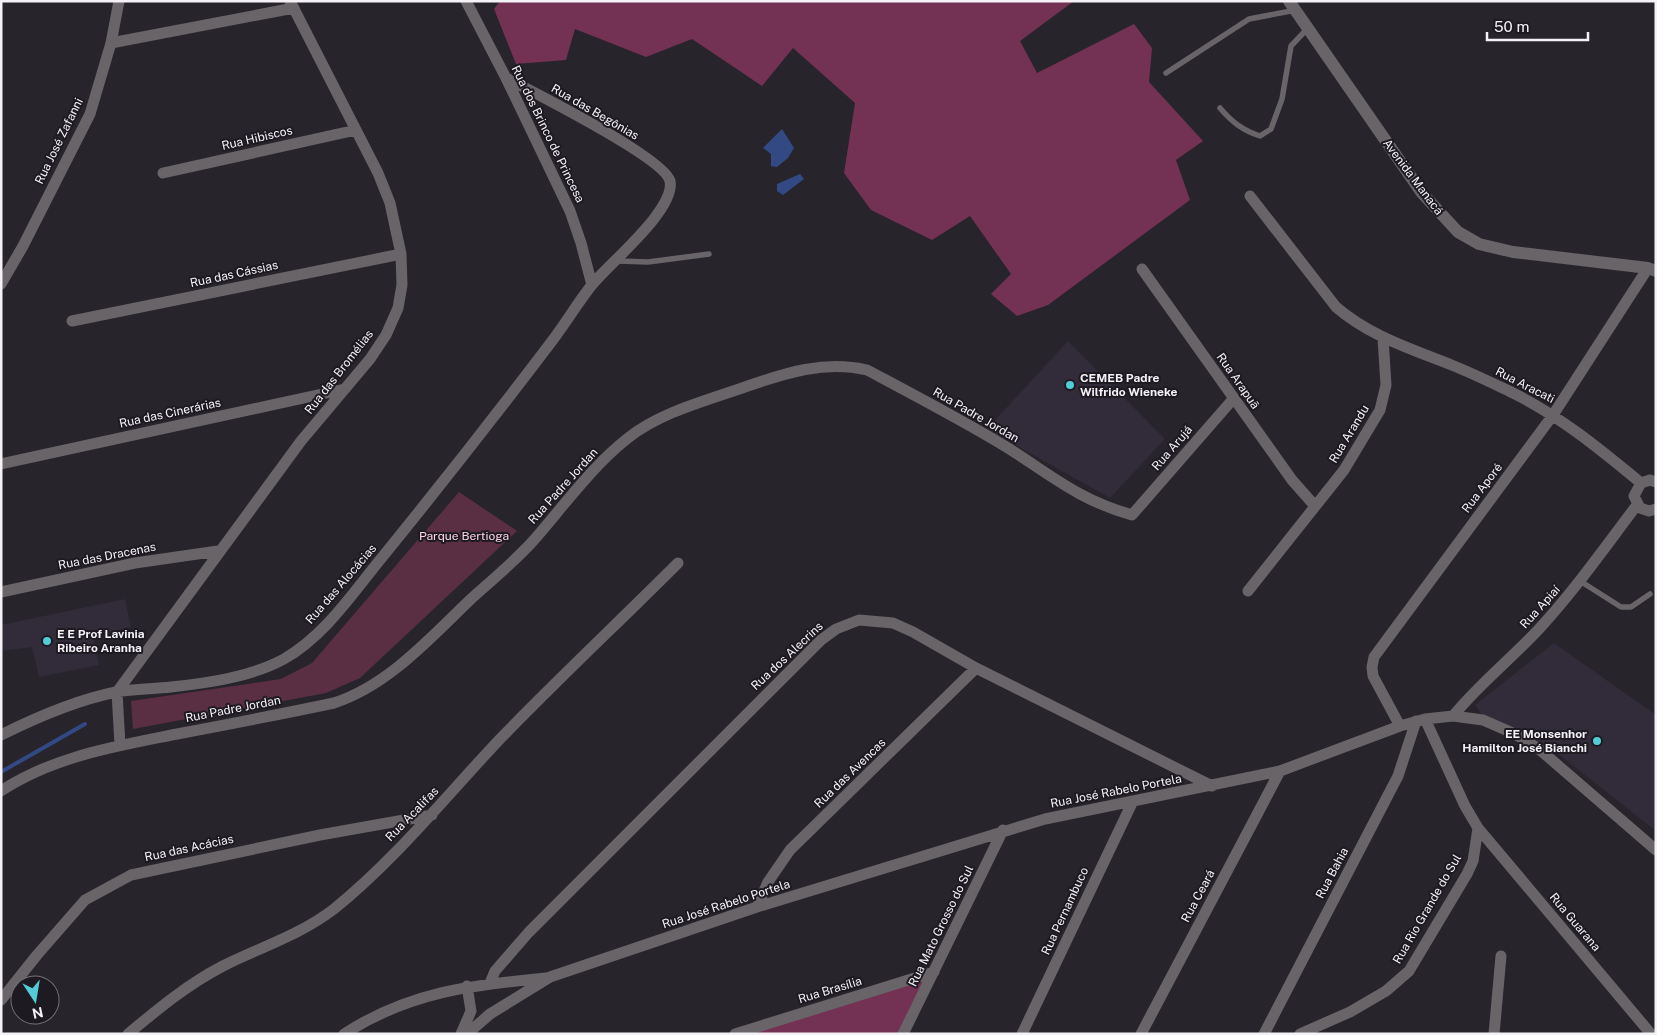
<svg xmlns="http://www.w3.org/2000/svg" width="1657" height="1035" font-family="'Public Sans',sans-serif">
	<rect width="100%" height="100%" fill="#28242c"/>
	<path fill="#322b39" d="M1068,341l97,98 -55,59 -123,-69z
		M125,599l6,28 -38,9 6,29 -60,12 -7,-30 -31,4v-26z
		M1554,643l102,72v116l-99,-78 -37,-23 -38,-15 -7,-10z"/>
	<path fill="#5a2f44" d="M459,492l58,39 -157,147 -34,15 -193,36 -2,-28 150,-22 31,-16z"/>
	<path fill="#733154" d="M500,1h574l-54,40 17,32 97,-49 18,24 -3,34 54,59 -27,19 14,40 -142,105 -31,11 -26,-22 20,-20 -41,-58 -38,24 -61,-30 -27,-37 11,-70 -62,-55 -31,38 -70,-47 -46,18 -71,-28 -9,31 -50,4 -22,-55z
		M934,972l-31,62h-168z"/>
	<path fill="#324984" d="M782,129l12,19 -6,10 -11,9 -6,-1v-12l-8,-6z
		M800,174l4,5 -21,16 -6,-4v-7z"/>
	<g fill="none" stroke-linecap="round" stroke-linejoin="round">
		<path stroke="#324984" stroke-width="4" d="M1,772l84,-48"/>
		<path stroke="#686467" stroke-width="5.5" d="M1166,73l83,-54 47,-9
			M1220,108c12,14 22,22 40,28l11,-7 11,-30 9,-53 17,-18
			M617,261l31,1 61,-8
			M1580,581l41,26h10l19,-13"/>
		<path stroke="#686467" stroke-width="11" d="M466,1l40,77 64,133 11,32 11,42
			M111,43l183,-35
			M163,173l193,-43
			M1250,196l86,111c35,30 76,42 118,59 20,8 40,18 59,27 47,23 88,57 128,90
			M1142,269l150,211 23,26
			M1,284l22,-38 67,-132 21,-71 8,-42
			M72,321l329,-67
			M1,464l344,-75
			M1656,482l-6,-2 -9,3 -7,13 6,12 9,3 7,-2
			M1248,591l96,-121 36,-60 6,-25 -3,-47
			M1,592l134,-29 83,-12
			M1453,716c26,-32 58,-57 86,-87 36,-39 66,-82 98,-124
			M1400,726l-27,-50 -1,-9 2,-10 179,-242 95,-147
			M1,735c36,-18 76,-35 115,-43 18,-3 37,-3 55,-5 37,-4 80,-10 113,-28 42,-24 70,-68 100,-104 56,-69 111,-139 165,-210 15,-19 27,-40 42,-59 16,-21 85,-76 79,-105 -6,-23 -137,-89 -164,-103
			M120,745l-3,-53 184,-251 69,-82 16,-24 12,-27 4,-23 -1,-31 -11,-51 -12,-30 -88,-172
			M1,791c53,-35 116,-45 176,-57 53,-10 105,-20 157,-31 55,-18 97,-66 138,-105 20,-18 42,-36 61,-57 30,-34 58,-74 95,-103 33,-26 77,-37 117,-51 40,-14 80,-27 122,-17 47,25 95,50 141,78 44,28 71,52 124,67l102,-117
			M1478,828l173,206
			M757,907l11,-25 22,-32 186,-182
			M490,983l5,-12 34,-39 292,-292 15,-11 23,-9 34,3 20,9 63,36 236,118
			M1,1000l36,-45 48,-55 46,-25 189,-40 112,-20
			M128,1034c30,-25 60,-50 95,-68 38,-19 77,-31 111,-57 62,-50 112,-113 166,-170 58,-60 119,-117 178,-176
			M344,1034c65,-42 127,-49 202,-56
			M461,1034l10,-23 -4,-25
			M467,1034l23,-20 60,-37 207,-70 288,-88 235,-48 120,-45 25,-7 28,-3 30,4 32,14 24,15 117,101
			M735,1034l199,-62
			M903,1034l100,-204
			M1022,1034l111,-233
			M1141,1034l139,-263
			M1264,1034l134,-258 18,-55
			M1300,1034l50,-22 36,-21 23,-20 58,-97 6,-13 5,-33 -13,-22 -40,-87
			M1494,1034l7,-78"/>
		<path stroke="#686467" stroke-width="12" d="M1289,1l133,192 36,39 21,12 34,8 135,16 8,3"/>
	</g>
	<g fill="#52ccd6" stroke="#1e1a22" stroke-width="2">
		<circle cx="1070" cy="385" r="5"/>
		<circle cx="47" cy="641" r="5"/>
		<circle cx="1597" cy="741" r="5"/>
	</g>
	<g text-anchor="middle" dominant-baseline="central" stroke-width="4" stroke-linejoin="round" paint-order="stroke">
		<g font-size="12" fill="#f4f2f7" stroke="#1e1a22">
			<text transform="translate(595 112) rotate(30)">Rua das Begônias</text>
			<text transform="translate(548 134) rotate(64)">Rua dos Brinco de Princesa</text>
			<text transform="translate(257 138) rotate(-13)">Rua Hibiscos</text>
			<text transform="translate(59 141) rotate(-64)">Rua José Zafanni</text>
			<text transform="translate(1413 177) rotate(53)">Avenida Manacá</text>
			<text transform="translate(234 274) rotate(-12)">Rua das Cássias</text>
			<text transform="translate(339 372) rotate(-52)">Rua das Bromélias</text>
			<text transform="translate(1238 381) rotate(55)">Rua Arapuã</text>
			<text transform="translate(1525 385) rotate(27)">Rua Aracati</text>
			<text transform="translate(170 413) rotate(-12)">Rua das Cinerárias</text>
			<text transform="translate(976 415) rotate(30)">Rua Padre Jordan</text>
			<text transform="translate(1349 434) rotate(-59)">Rua Arandu</text>
			<text transform="translate(1172 448) rotate(-49)">Rua Arujá</text>
			<text transform="translate(563 486) rotate(-48)">Rua Padre Jordan</text>
			<text transform="translate(1482 488) rotate(-53)">Rua Aporé</text>
			<text transform="translate(107 556) rotate(-11)">Rua das Dracenas</text>
			<text transform="translate(341 584) rotate(-49)">Rua das Alocácias</text>
			<text transform="translate(1540 607) rotate(-48)">Rua Apiaí</text>
			<text transform="translate(787 656) rotate(-43)">Rua dos Alecrins</text>
			<text transform="translate(233 709) rotate(-11)">Rua Padre Jordan</text>
			<text transform="translate(850 773) rotate(-44)">Rua das Avencas</text>
			<text transform="translate(1116 791) rotate(-11)">Rua José Rabelo Portela</text>
			<text transform="translate(412 814) rotate(-46)">Rua Acalifas</text>
			<text transform="translate(189 848) rotate(-12)">Rua das Acácias</text>
			<text transform="translate(1332 873) rotate(-62)">Rua Bahia</text>
			<text transform="translate(1198 896) rotate(-62)">Rua Ceará</text>
			<text transform="translate(726 904) rotate(-18)">Rua José Rabelo Portela</text>
			<text transform="translate(1427 909) rotate(-60)">Rua Rio Grande do Sul</text>
			<text transform="translate(1065 911) rotate(-65)">Rua Pernambuco</text>
			<text transform="translate(1575 922) rotate(50)">Rua Guarana</text>
			<text transform="translate(941 926) rotate(-64)">Rua Mato Grosso do Sul</text>
			<text transform="translate(830 990) rotate(-17)">Rua Brasília</text>
		</g>
		<g font-size="12" font-weight="bold" fill="#f4f2f7" stroke="#1e1a22" text-anchor="start">
			<text x="1080" y="378">CEMEB Padre<tspan x="1080" dy="14">Wilfrido Wieneke</tspan></text>
			<text x="57" y="634">E E Prof Lavinia<tspan x="57" dy="14">Ribeiro Aranha</tspan></text>
			<text x="1587" y="734" text-anchor="end">EE Monsenhor<tspan x="1587" dy="14">Hamilton José Bianchi</tspan></text>
		</g>
		<g font-size="12" fill="#fed4e7" stroke="#1e1a22">
			<text x="464" y="536">Parque Bertioga</text>
		</g>
	</g>
	<rect width="1657" height="1035" fill="none" stroke="#f4f2f7" stroke-width="5"/>
	<g transform="translate(35 1000) rotate(168)"><circle r="24" fill="#1e1a22" stroke="#747077"/>
	<path d="M0-4L9 19L0 12L-9 19Z" fill="#52ccd6"/>
	<text y="-8" font-size="14" font-weight="bold" text-anchor="middle" fill="#f4f2f7">N</text>
	</g>
	<path d="M1487 32v8h101v-8" fill="none" stroke="#f4f2f7" stroke-width="2.5"/>
	<text x="1494" y="32" font-size="15" fill="#f4f2f7" stroke="#1e1a22" stroke-width="4" paint-order="stroke">50 m</text>
</svg>
